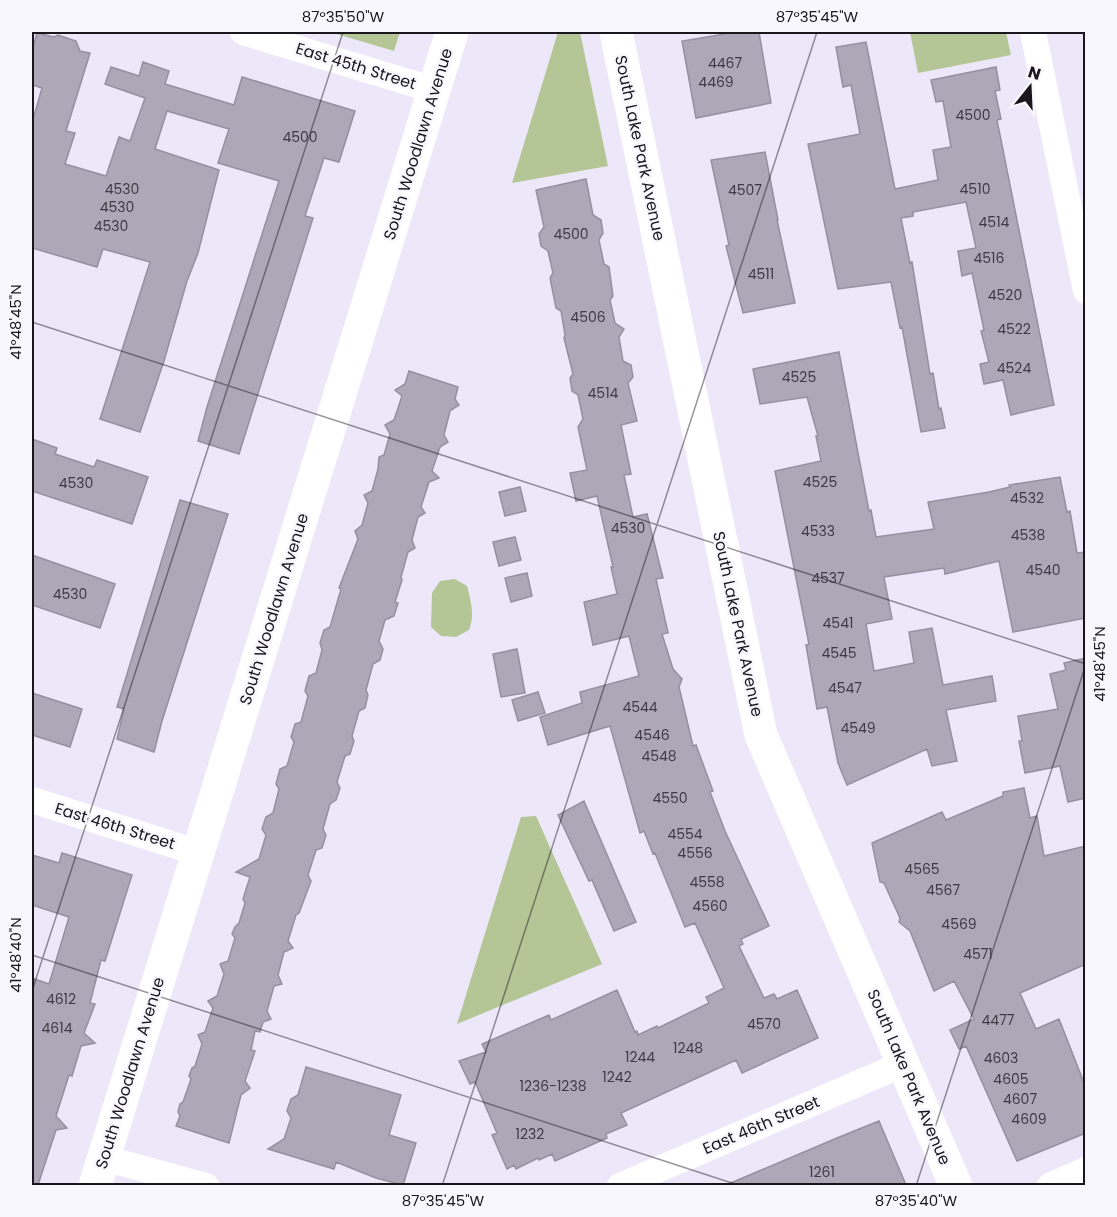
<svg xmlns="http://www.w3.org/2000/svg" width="1117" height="1217" font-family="Poppins,sans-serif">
	<rect width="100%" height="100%" fill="#ede8f9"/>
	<path fill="#b4c596" d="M330,32h70l-6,19z
		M558,32h22l28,134 -96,17z
		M910,32h96l5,23 -93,18z
		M455,579l12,7c4,15 8,29 2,44l-13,7 -15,-1 -10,-9 1,-34 8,-12z
		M536,816l66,148 -145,60 64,-207z"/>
	<path fill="#ada8b8" stroke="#94909f" stroke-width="1.5" d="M737,32h22l12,71 -75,15 -14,-77z
		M37,33l17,4 4,-2 18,6 4,10 10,2 -24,78 9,2 -10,31 41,12 13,-39 11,4 15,-43 -40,-14 6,-17 28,9 4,-14 26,9 -4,13 69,21 8,-28 113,34 -16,51 -15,-4 -19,58 8,2 -74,236 -41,-13 9,-34 72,-226 -61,-18 11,-34 -62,-18 -12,38 64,21 -21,83 -11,28 -23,80 -24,71 -40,-13 50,-157 -47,-13 -6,18 -65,-19v-125l10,-35 -10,-3v-34z
		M866,42l29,147 43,-9 -5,-30 18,-3 -8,-46 -7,1 -5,-22 65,-13 4,23 -5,1 6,28 -4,1 57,285 -43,10 -8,-35 -19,4 -4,-20 9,-2 -8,-31 3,-1 -12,-57 -10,3 -4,-25 18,-3 -10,-46 -53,10v4l-12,2 9,45 2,-1 18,112 3,-1 6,36 2,-1 4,20 -24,4 -19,-105 -2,1 -9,-46 -53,7 -30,-145 52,-10 -9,-49 -8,2 -7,-40z
		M765,152l13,68h-1l18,83 -52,10 -17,-67 3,-1 -18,-85z
		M586,179l7,36 8,5 2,13 -4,7 5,24 5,3 4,29 -3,4 5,23 9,6 -5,8 4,24 8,4 2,12 -5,6 9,38 -16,4 10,49 -7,1 9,42 14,-3 16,64 -7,1 12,54 -6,1 11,35 9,10 -3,8 14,59 3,-1 17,46 -3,1 15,39 44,95 -28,13 2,5 -4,2 25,52 10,-4 3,5 20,-9 21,48 -76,35 -6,-13 -115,53 6,12 -21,9 1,4 -52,23 -3,-7 -13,6 -1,-2 -22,11 -2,-4 -7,4 -15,-34 5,-2 -22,-51 -5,2 -11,-23 27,-9 -4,-8 67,-29 2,5 66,-30 18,42 2,-1 1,4 19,-9 1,2 51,-25 -3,-6 18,-9 -29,-65 -10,4 -30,-74 -2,1 -9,-23 -4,2 -30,-107 -62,19 -8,-28 42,-14 -2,-11 59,-16 -10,-40 -36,9 -9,-43 33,-8 -6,-27h2l-16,-71 -21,5 -6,-28 17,-3 -9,-43 5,-8 -5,-24 -6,-4 -2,-13 3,-4 -9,-36 1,-3 -4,-24 -5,-3 -6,-30 3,-5 -5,-22 -7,-5 -2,-12 5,-7 -8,-37z
		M839,352l30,159 2,-1 5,27 58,-8 -6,-27 61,-10 21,-5 -1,-2 51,-8 7,35 3,-1 7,42 9,-1v66l-73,14 -14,-71 -54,13 -1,-6 -60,9 8,42 -26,5 8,47 40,-8 -5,-31 23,-4 11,57 49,-9 4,25 -50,9 11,51 -25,5 -5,-17 -80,36 -9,-22 -11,-56 -10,2 -11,-64 3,-1 -34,-173 46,-10 -5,-25h2l-11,-39 -47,7 -7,-35z
		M409,371l49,16 -3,12 4,6 -9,6 -6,24 4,7 -8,5 -8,24 7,7 -10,4 -8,25 4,6 -7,4 -6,23 3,8 -7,4 -7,25 1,3 -7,22 3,1 -4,13 -9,4 -6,21 4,8 -3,11 -7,4 -7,26 2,5 -3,13 -6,3 -7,25 2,5 -4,13 -5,2 -8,26 3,6 -4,12 -6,4 -7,25 3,6 -4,13 -6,2 -8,25 3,6 -12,32 -3,2 -8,26 5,7 -9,4 -6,23 4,9 -8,2 -7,25 4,8 -8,3 -3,10 -5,-1 -4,19 4,1 -10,30 5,7 -9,7 -12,48 -53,-17 4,-10 -2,-4 2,-8 3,-2 8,-23 -2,-3 3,-8 3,-2 7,-22 -4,-9 7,-3 8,-24 -5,-7 9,-5 7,-22 -4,-10 8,-3 7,-23 -3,-4 3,-7 4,-4 6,-20 -2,-4 7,-22 -14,-5 23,-13 7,-24 -4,-6 4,-12 7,-4 6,-24 -3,-5 4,-15 7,-3 7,-24 -3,-5 4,-13 6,-2 7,-26 -3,-5 4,-15 7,-3 6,-23 -2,-7 4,-13 6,-3 11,-38 -2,-1 19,-49 -3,-8 7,-6 6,-22 -4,-8 8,-4 6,-22 1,-12 5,-2 6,-21 -5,-9 9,-5 8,-24 -7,-6 10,-6z
		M32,439l25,9 -2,6 39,13 3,-7 51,17 -16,47 -100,-33z
		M520,487l6,24 -21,5 -6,-24z
		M180,500l48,14 -66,207 -8,31 -37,-13 7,-30 -7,-2z
		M515,537l6,23 -22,6 -6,-24z
		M32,555l83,29 -15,44 -68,-23z
		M527,573l5,23 -21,6 -6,-24z
		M517,649l8,44 -24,4 -8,-43z
		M1086,658v140l-18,4 -8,-36 -35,7 -6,-32h3l-4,-25 40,-7 -8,-35 16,-4 -2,-7z
		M538,692l7,21 -27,8 -6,-21z
		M32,693l50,16 -12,38 -38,-12z
		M1024,788l6,30 7,-2 7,40 42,-10v118l-66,29 16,36 23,-10 27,69v45l-69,28 -51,-115 -7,3 -9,-19 24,-11 -20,-38 -20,10 -24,-60 -11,-9 1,-4 -16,-35 -4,-1 -8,-39 70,-31 4,8 57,-24v-4z
		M584,801l52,121 -22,9 -22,-51 -3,1 -31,-66z
		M62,853l70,22 -27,86 -4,-1 -11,43 5,1 -11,29 11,10 -14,3 -9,30 -3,-1 -13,41 11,12 -11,2 -18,55h-6v-207l17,6 20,-67 -37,-12v-50l27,8z
		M306,1067l95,28 -12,40 27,8 -13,42 -27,-7 -40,-16 -2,7 -66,-20 16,-10 7,-21 -4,-7 4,-12 7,-4z
		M879,1121l27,64h-180l111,-47z"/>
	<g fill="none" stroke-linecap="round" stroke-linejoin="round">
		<path stroke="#fff" stroke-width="26" d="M243,32l191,58
			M1033,32l53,259
			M32,800l167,53
			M104,1158l102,28
			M620,1186l283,-122
			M1050,1186l36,-16"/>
		<path stroke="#fff" stroke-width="33" d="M616,32l145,703 195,451
			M95,1186l357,-1154"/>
	</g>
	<path fill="none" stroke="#19171d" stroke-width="1.5" stroke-opacity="0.45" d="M32,322l1054,342M32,955l709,231M32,991l311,-959M442,1186l375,-1154M916,1186l170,-522"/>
	<g text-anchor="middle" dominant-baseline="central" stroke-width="5" stroke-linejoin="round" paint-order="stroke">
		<g font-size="14" fill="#3e3b44">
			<text x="725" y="63">4467</text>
			<text x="716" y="82">4469</text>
			<text x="973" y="115">4500</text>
			<text x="300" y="137">4500</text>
			<text x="122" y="189">4530</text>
			<text x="975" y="189">4510</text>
			<text x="745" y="190">4507</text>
			<text x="117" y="207">4530</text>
			<text x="994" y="222">4514</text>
			<text x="111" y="226">4530</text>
			<text x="571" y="234">4500</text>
			<text x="989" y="258">4516</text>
			<text x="761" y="274">4511</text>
			<text x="1005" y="295">4520</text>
			<text x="588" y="317">4506</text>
			<text x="1014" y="329">4522</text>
			<text x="1014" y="368">4524</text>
			<text x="799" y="377">4525</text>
			<text x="603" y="393">4514</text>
			<text x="820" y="482">4525</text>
			<text x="76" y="483">4530</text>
			<text x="1027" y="498">4532</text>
			<text x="628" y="528">4530</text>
			<text x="818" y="531">4533</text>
			<text x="1028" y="535">4538</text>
			<text x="1043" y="570">4540</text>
			<text x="828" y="578">4537</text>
			<text x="70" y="594">4530</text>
			<text x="838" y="623">4541</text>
			<text x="839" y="653">4545</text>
			<text x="845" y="688">4547</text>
			<text x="640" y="707">4544</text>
			<text x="858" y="728">4549</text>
			<text x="652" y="735">4546</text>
			<text x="659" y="756">4548</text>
			<text x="670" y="798">4550</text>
			<text x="685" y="834">4554</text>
			<text x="695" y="853">4556</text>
			<text x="922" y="869">4565</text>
			<text x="707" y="882">4558</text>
			<text x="943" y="890">4567</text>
			<text x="710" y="906">4560</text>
			<text x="959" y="924">4569</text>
			<text x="978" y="954">4571</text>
			<text x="61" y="999">4612</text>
			<text x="998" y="1020">4477</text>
			<text x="764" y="1024">4570</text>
			<text x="57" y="1028">4614</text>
			<text x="688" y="1048">1248</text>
			<text x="640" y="1057">1244</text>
			<text x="1001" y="1058">4603</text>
			<text x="617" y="1077">1242</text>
			<text x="1011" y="1079">4605</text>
			<text x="553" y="1086">1236-1238</text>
			<text x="1020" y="1099">4607</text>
			<text x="1029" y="1119">4609</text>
			<text x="530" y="1134">1232</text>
			<text x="822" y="1172">1261</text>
		</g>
		<g font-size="16" fill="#19171d" stroke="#f9f7fe">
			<text transform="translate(356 66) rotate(17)">East 45th Street</text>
			<text transform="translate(418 144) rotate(-73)">South Woodlawn Avenue</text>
			<text transform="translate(640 148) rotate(78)">South Lake Park Avenue</text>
			<text transform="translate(274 609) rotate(-73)">South Woodlawn Avenue</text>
			<text transform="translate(738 624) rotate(78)">South Lake Park Avenue</text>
			<text transform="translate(115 826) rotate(17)">East 46th Street</text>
			<text transform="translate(130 1073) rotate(-73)">South Woodlawn Avenue</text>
			<text transform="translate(909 1077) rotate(67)">South Lake Park Avenue</text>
			<text transform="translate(761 1125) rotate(-23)">East 46th Street</text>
		</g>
	</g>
	<rect width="1117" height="1217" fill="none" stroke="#f9f7fe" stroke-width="66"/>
	<g transform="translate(1030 87) rotate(18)" stroke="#f9f7fe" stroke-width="4.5" paint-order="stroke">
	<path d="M0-4.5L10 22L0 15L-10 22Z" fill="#19171d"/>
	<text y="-9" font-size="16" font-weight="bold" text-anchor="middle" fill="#19171d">N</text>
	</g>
	<rect x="33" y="33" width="1051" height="1151" fill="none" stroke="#19171d" stroke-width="2"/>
	<g font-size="15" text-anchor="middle" fill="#19171d">
		<text x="343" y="22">87°35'50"W</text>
		<text x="817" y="22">87°35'45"W</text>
		<text transform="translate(16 322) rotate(-90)" y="5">41°48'45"N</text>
		<text transform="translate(1100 664) rotate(-90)" y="5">41°48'45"N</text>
		<text transform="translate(16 955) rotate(-90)" y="5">41°48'40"N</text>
		<text x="443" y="1206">87°35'45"W</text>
		<text x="916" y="1206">87°35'40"W</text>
	</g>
</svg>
